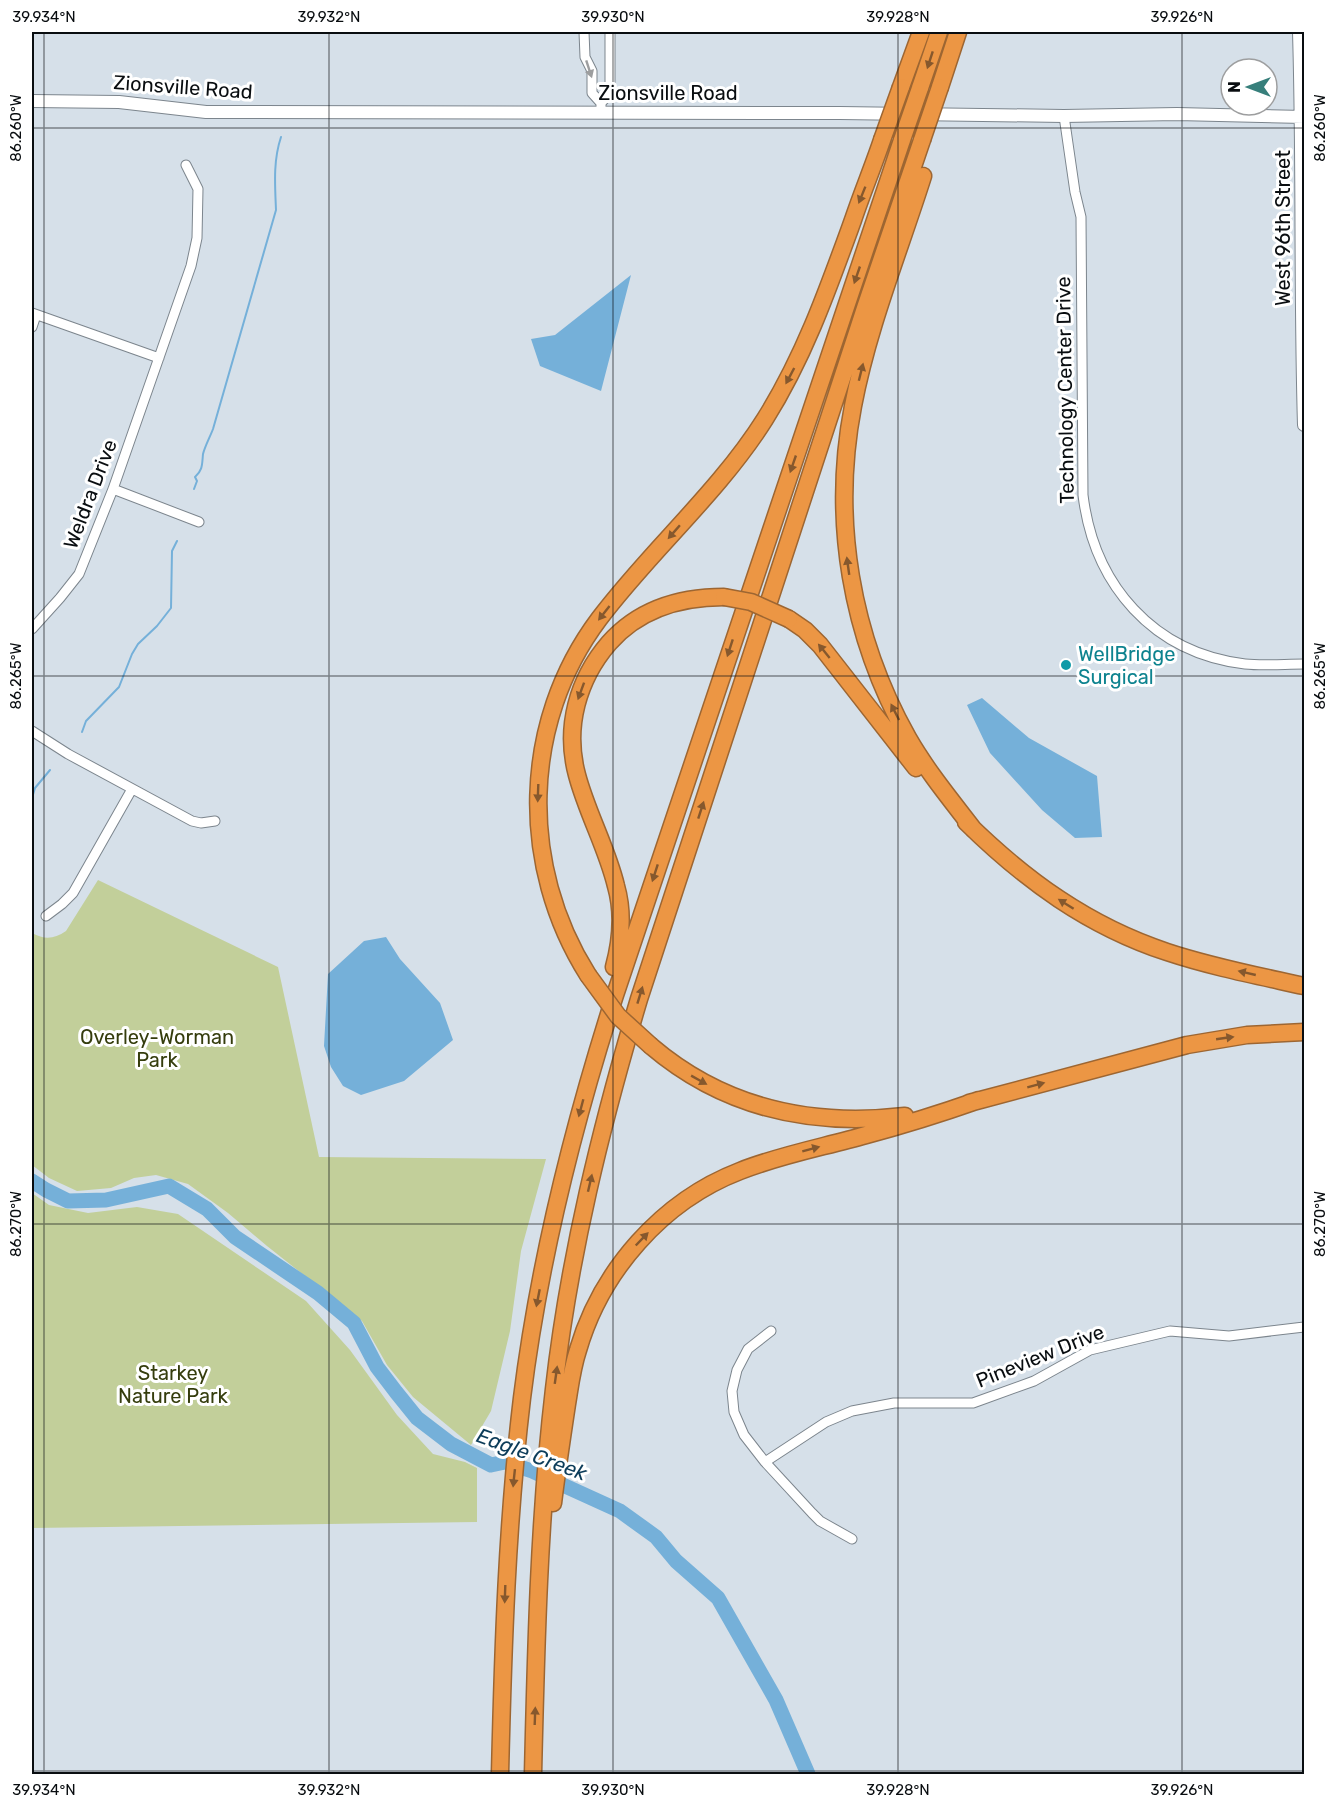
<svg xmlns="http://www.w3.org/2000/svg" width="1336" height="1806" font-family="Rubik,sans-serif">
	<rect width="100%" height="100%" fill="#d6e0e9"/>
	<path fill="#c2cf9a" d="M98,880l180,87 41,190 227,2 -25,92 -11,80 -19,80 -20,34 -58,-48 -26,-32 -25,-44 -95,-75 -39,-33 -40,-29 -32,-9 -22,3 -23,10 -34,3 -28,-13 -17,-13v-232c13,7 22,6 34,-2z
		M32,1193l17,12 39,8 49,-6 41,7 128,87 44,49 47,65 36,39 32,8 12,6v54l-445,6z"/>
	<path fill="#75b0d9" d="M631,275l-30,116 -61,-25 -9,-27 24,-4z
		M982,698l47,40 68,38 5,61 -27,1 -33,-28 -52,-57 -23,-48z
		M386,937l14,22 40,44 13,37 -49,41 -43,14 -18,-9 -12,-19 -7,-21 4,-72 36,-33z"/>
	<g fill="none" stroke-linecap="round" stroke-linejoin="round">
		<path stroke="#75b0d9" stroke-width="2" d="M194,489l3,-8 -2,-4c8,-7 7,-13 8,-23 2,-8 7,-17 10,-25l63,-219c-1,-25 -3,-49 5,-73
			M82,732l4,-11 33,-34 13,-33 6,-10 19,-18 14,-18 1,-57 5,-10
			M32,798l3,-10 15,-18"/>
		<path stroke="#75b0d9" stroke-width="15" d="M32,1181l14,9 22,11 38,-1 63,-14 38,23 28,28 83,56 36,30 23,44 19,25 21,26 34,26 40,21 14,-3 27,9 88,40 36,26 20,24 42,37 58,102 32,74"/>
		<defs>
			<path id="street" d="M584,32l1,25 7,14v22l9,10
				M601,113v-10l9,-10v-61
				M1064,116l11,76 6,25 2,278c11,90 70,158 162,169 19,2 40,0 59,0
				M32,313l127,45
				M32,327l4,-12
				M113,489l86,33
				M32,629l28,-31 19,-24 34,-85 78,-223 6,-28 1,-49 -12,-24
				M32,731l36,23 124,67 9,2 14,-2
				M46,916l16,-12 11,-11 59,-104
				M771,1331l-23,18 -11,21 -5,21 2,21 10,23 21,27 47,51 8,8 32,18
				M765,1462l61,-40 26,-11 42,-8h79l61,-22 56,-31 80,-19 59,5 75,-9"/>
			<path id="secondary" d="M1299,32c4,131 1,262 5,393
				M32,101l87,1 87,10 634,1 224,3 113,-2 127,3"/>
			<path id="highway" d="M901,87l20,-55
				M940,87l18,-55
				M920,88l19,-56
				M923,176c-24,76 -55,151 -70,230 -22,114 -2,230 55,332 19,33 43,62 66,92
				M789,619l16,11 15,15 96,123
				M966,822c59,58 122,104 201,130 45,15 92,24 137,34
				M614,967c7,-26 10,-53 2,-81 -9,-38 -29,-73 -39,-111 -13,-48 1,-96 32,-132 30,-34 72,-46 115,-46
				M588,975c-69,-109 -67,-252 11,-356 52,-69 120,-127 166,-200 39,-62 63,-130 88,-199 9,-27 20,-53 29,-80
				M651,1046c74,63 160,81 254,70
				M969,1103l218,-58 60,-10 57,-3
				M553,1503c4,-33 9,-66 14,-99 3,-18 5,-36 11,-54 23,-79 84,-149 162,-179 40,-16 84,-24 126,-36 38,-10 76,-22 113,-35
				M500,1774c3,-126 7,-251 22,-376 17,-137 51,-272 93,-403l287,-855
				M533,1774c3,-128 6,-257 21,-385 15,-133 47,-262 85,-390l226,-691 57,-168"/>
		</defs>
		<use href="#street" stroke="#7c858d" stroke-width="11"/>
		<use href="#secondary" stroke="#7c858d" stroke-width="14"/>
		<use href="#highway" stroke="#9d6632" stroke-width="19"/>
		<use href="#street" stroke="#fff" stroke-width="9"/>
		<use href="#secondary" stroke="#fff" stroke-width="12"/>
		<use href="#highway" stroke="#ec9644" stroke-width="16"/>
		<defs>
			<path id="highway-bridge" d="M882,140l19,-53
				M902,140l18,-52
				M922,140l18,-53
				M724,597l27,5 38,17
				M588,975l30,41 33,30"/>
		</defs>
		<use href="#highway-bridge" stroke="#9d6632" stroke-width="19" stroke-linecap="butt"/>
		<use href="#highway-bridge" stroke="#ec9644" stroke-width="16"/>
	</g>
	<defs><path id="oneway-solid" d="M-6-.8H1V-3.2L6.5 0L1 3.2V.8H-6Z" transform="scale(1.5)"/></defs>
	<g fill="#86582d">
		<use href="#oneway-solid" transform="translate(930 60) rotate(108)"/>
		<use href="#oneway-solid" transform="translate(862 195) rotate(112)"/>
		<use href="#oneway-solid" transform="translate(857 275) rotate(109)"/>
		<use href="#oneway-solid" transform="translate(861 372) rotate(-76)"/>
		<use href="#oneway-solid" transform="translate(790 376) rotate(118)"/>
		<use href="#oneway-solid" transform="translate(793 464) rotate(109)"/>
		<use href="#oneway-solid" transform="translate(674 532) rotate(131)"/>
		<use href="#oneway-solid" transform="translate(848 566) rotate(-98)"/>
		<use href="#oneway-solid" transform="translate(604 613) rotate(128)"/>
		<use href="#oneway-solid" transform="translate(730 648) rotate(108)"/>
		<use href="#oneway-solid" transform="translate(824 651) rotate(-129)"/>
		<use href="#oneway-solid" transform="translate(581 691) rotate(110)"/>
		<use href="#oneway-solid" transform="translate(895 712) rotate(-117)"/>
		<use href="#oneway-solid" transform="translate(538 793) rotate(92)"/>
		<use href="#oneway-solid" transform="translate(701 810) rotate(-72)"/>
		<use href="#oneway-solid" transform="translate(655 873) rotate(108)"/>
		<use href="#oneway-solid" transform="translate(1066 904) rotate(-148)"/>
		<use href="#oneway-solid" transform="translate(1247 973) rotate(-167)"/>
		<use href="#oneway-solid" transform="translate(640 995) rotate(-73)"/>
		<use href="#oneway-solid" transform="translate(1225 1038) rotate(-8)"/>
		<use href="#oneway-solid" transform="translate(699 1080) rotate(29)"/>
		<use href="#oneway-solid" transform="translate(1036 1085) rotate(-15)"/>
		<use href="#oneway-solid" transform="translate(581 1108) rotate(105)"/>
		<use href="#oneway-solid" transform="translate(811 1149) rotate(-15)"/>
		<use href="#oneway-solid" transform="translate(590 1183) rotate(-77)"/>
		<use href="#oneway-solid" transform="translate(642 1239) rotate(-46)"/>
		<use href="#oneway-solid" transform="translate(538 1298) rotate(101)"/>
		<use href="#oneway-solid" transform="translate(556 1375) rotate(-82)"/>
		<use href="#oneway-solid" transform="translate(514 1478) rotate(96)"/>
		<use href="#oneway-solid" transform="translate(505 1594) rotate(92)"/>
		<use href="#oneway-solid" transform="translate(535 1716) rotate(-88)"/>
	</g>
	<use fill="#9d9e9f" href="#oneway-solid" transform="translate(589 69) rotate(72)"/>
	<path fill="none" stroke="#090d10" stroke-width="1.5" stroke-opacity="0.45" d="M44,32v1742M329,32v1742M613,32v1742M898,32v1742M1182,32v1742M32,128h1272M32,676h1272M32,1224h1272M32,1771h1272"/>
	<circle fill="#0f9aa8" stroke="#fff" stroke-width="2" cx="1066" cy="665" r="6"/>
	<g text-anchor="middle" dominant-baseline="central" stroke-width="6" stroke-linejoin="round" paint-order="stroke">
		<g font-size="20" fill="#090d10" stroke="#fff">
			<text transform="translate(183 87) rotate(4)">Zionsville Road</text>
			<text x="668" y="93">Zionsville Road</text>
			<text transform="translate(1283 228) rotate(-90)">West 96th Street</text>
			<text transform="translate(1065 390) rotate(-91)">Technology Center Drive</text>
			<text transform="translate(90 494) rotate(-69)">Weldra Drive</text>
			<text transform="translate(1040 1356) rotate(-22)">Pineview Drive</text>
		</g>
		<g font-size="20" fill="#0d838f" stroke="#fff" text-anchor="start">
			<text x="1078" y="654">WellBridge<tspan x="1078" dy="23">Surgical</tspan></text>
		</g>
		<g font-size="20" fill="#353d0d" stroke="#fff">
			<text x="157" y="1037">Overley-Worman<tspan x="157" dy="23">Park</tspan></text>
			<text x="173" y="1373">Starkey<tspan x="173" dy="23">Nature Park</tspan></text>
		</g>
		<g font-size="21" font-style="italic" fill="#0c3c59" stroke="#fff">
			<text transform="translate(532 1454) rotate(20)">Eagle Creek</text>
		</g>
	</g>
	<rect width="1336" height="1806" fill="none" stroke="#ffffff" stroke-width="66"/>
	<g transform="translate(1249 87) rotate(270)"><circle r="28" fill="#ffffff" stroke="#9d9e9f" stroke-width="1.5"/>
	<path d="M0-4.5L10 22L0 15L-10 22Z" fill="#377f7b"/>
	<text y="-9" font-size="16" font-weight="bold" text-anchor="middle" fill="#090d10">N</text>
	</g>
	<rect x="33" y="33" width="1270" height="1740" fill="none" stroke="#090d10" stroke-width="2"/>
	<g font-size="15" text-anchor="middle" fill="#090d10">
		<text x="44" y="22">39.934°N</text>
		<text x="329" y="22">39.932°N</text>
		<text x="613" y="22">39.930°N</text>
		<text x="898" y="22">39.928°N</text>
		<text x="1182" y="22">39.926°N</text>
		<text transform="translate(1320 128) rotate(-90)" y="5">86.260°W</text>
		<text transform="translate(16 128) rotate(-90)" y="5">86.260°W</text>
		<text transform="translate(1320 676) rotate(-90)" y="5">86.265°W</text>
		<text transform="translate(16 676) rotate(-90)" y="5">86.265°W</text>
		<text transform="translate(1320 1224) rotate(-90)" y="5">86.270°W</text>
		<text transform="translate(16 1224) rotate(-90)" y="5">86.270°W</text>
		<text x="44" y="1795">39.934°N</text>
		<text x="329" y="1795">39.932°N</text>
		<text x="613" y="1795">39.930°N</text>
		<text x="898" y="1795">39.928°N</text>
		<text x="1182" y="1795">39.926°N</text>
	</g>
</svg>
